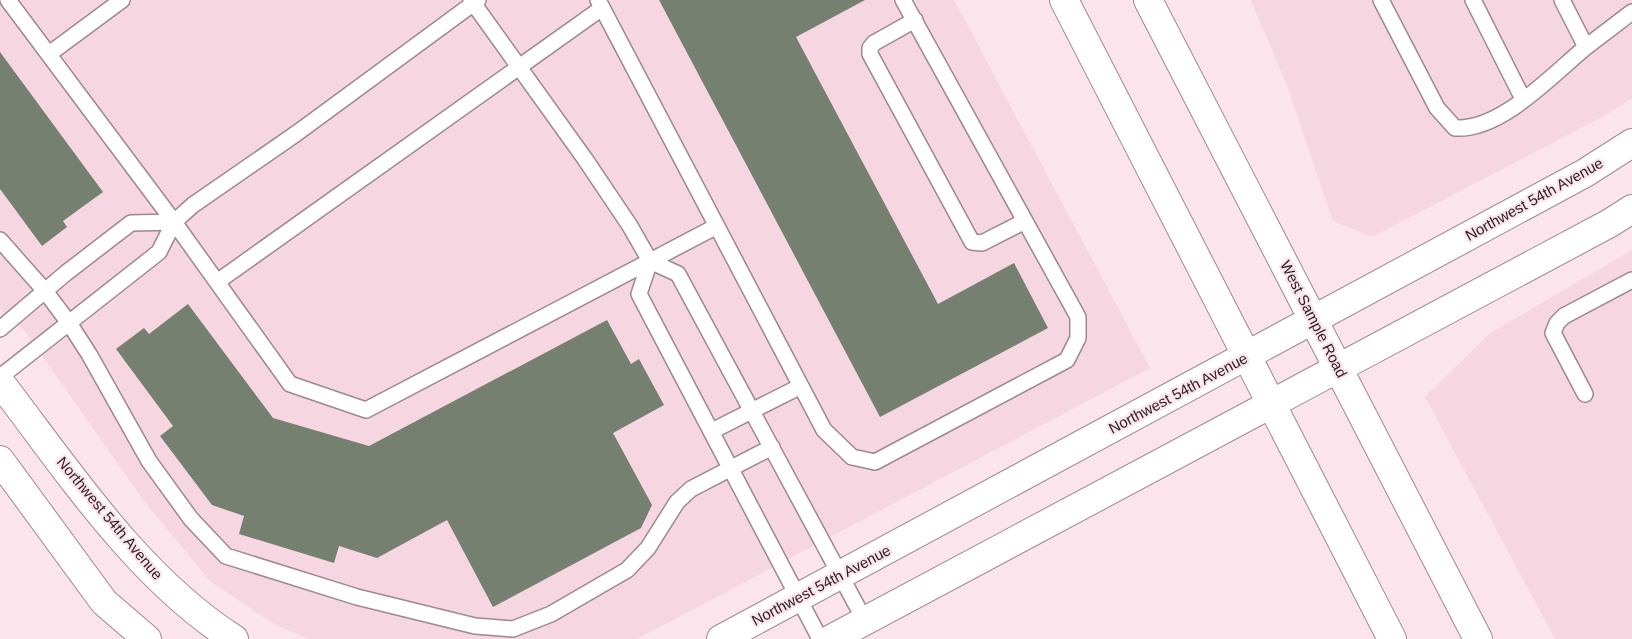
<svg xmlns="http://www.w3.org/2000/svg" width="1632" height="639" font-family="Arial,sans-serif">
	<rect width="100%" height="100%" fill="#fce4ec"/>
	<path fill="#f6d6e1" d="M0,0h954l196,368 -513,271h-329l-34,-15 -63,-42 -67,-81 -120,-171 -24,-21z
		M1251,0h381v98l-28,18 -232,121 -39,-16 -47,-138z
		M1632,250v389h-77l-130,-242 64,-63z"/>
	<path fill="#758070" d="M659,0h206l-69,37 142,267 76,-41 34,65 -168,89z
		M0,52l103,140 -40,29 4,6 -25,19 -42,-57z
		M188,304l85,114 96,28 238,-126 24,44 8,-5 25,46 -51,28 39,72 -11,23 -148,79 -46,-87 -70,38 -38,-12 -5,17 -95,-29 5,-18 -32,-11 -52,-69 13,-10 -57,-77 28,-21 5,6z"/>
	<g fill="none" stroke-linecap="round" stroke-linejoin="round">
		<defs>
			<path id="lane" d="M8,0l166,222 116,162 76,26 351,-184
				M471,0l114,159 45,67 20,35 28,13 187,347
				M598,0l226,430 28,27 23,5 192,-102 11,-22v-21l-175,-317
				M1381,0l56,108 18,20c46,3 97,-53 131,-81l-24,-47
				M1473,0l50,99
				M915,20l-41,23 -4,5v6l102,188 10,1 43,-22
				M1586,47l46,-35
				M49,54l73,-54
				M0,240l45,51 24,32 20,31 60,107 42,58 35,37 131,41 118,29 38,3 38,-15 76,-44 21,-22 29,-46 14,-13 81,-42
				M650,261l-11,33 181,345
				M217,282l385,-274
				M0,329l66,-56 65,-50 43,-1
				M0,377l159,-125 15,-30 19,-17 104,-72 181,-133
				M1585,394l-32,-61 4,-10 7,-7 68,-36
				M712,431l89,-45"/>
			<path id="secondary" d="M0,382c68,89 138,196 234,257
				M0,460l104,142 43,37
				M721,639l864,-466 47,-30
				M831,639l779,-416 22,-14"/>
			<path id="primary" d="M1064,0l328,639
				M1148,0l330,639"/>
		</defs>
		<use href="#lane" stroke="#9e888f" stroke-width="18"/>
		<use href="#secondary" stroke="#9e888f" stroke-width="30"/>
		<use href="#primary" stroke="#9e888f" stroke-width="30"/>
		<use href="#lane" stroke="#fff" stroke-width="15"/>
		<use href="#secondary" stroke="#fff" stroke-width="28"/>
		<use href="#primary" stroke="#fff" stroke-width="28"/>
	</g>
	<g text-anchor="middle" dominant-baseline="central" stroke-width="4.5" stroke-linejoin="round" paint-order="stroke">
		<g font-size="15" fill="#281f22" stroke="#fce4ec">
			<text transform="translate(1534 199) rotate(-29)">Northwest 54th Avenue</text>
			<text transform="translate(1314 319) rotate(63)">West Sample Road</text>
			<text transform="translate(1178 393) rotate(-28)">Northwest 54th Avenue</text>
			<text transform="translate(110 518) rotate(50)">Northwest 54th Avenue</text>
			<text transform="translate(821 585) rotate(-28)">Northwest 54th Avenue</text>
		</g>
	</g>
</svg>
